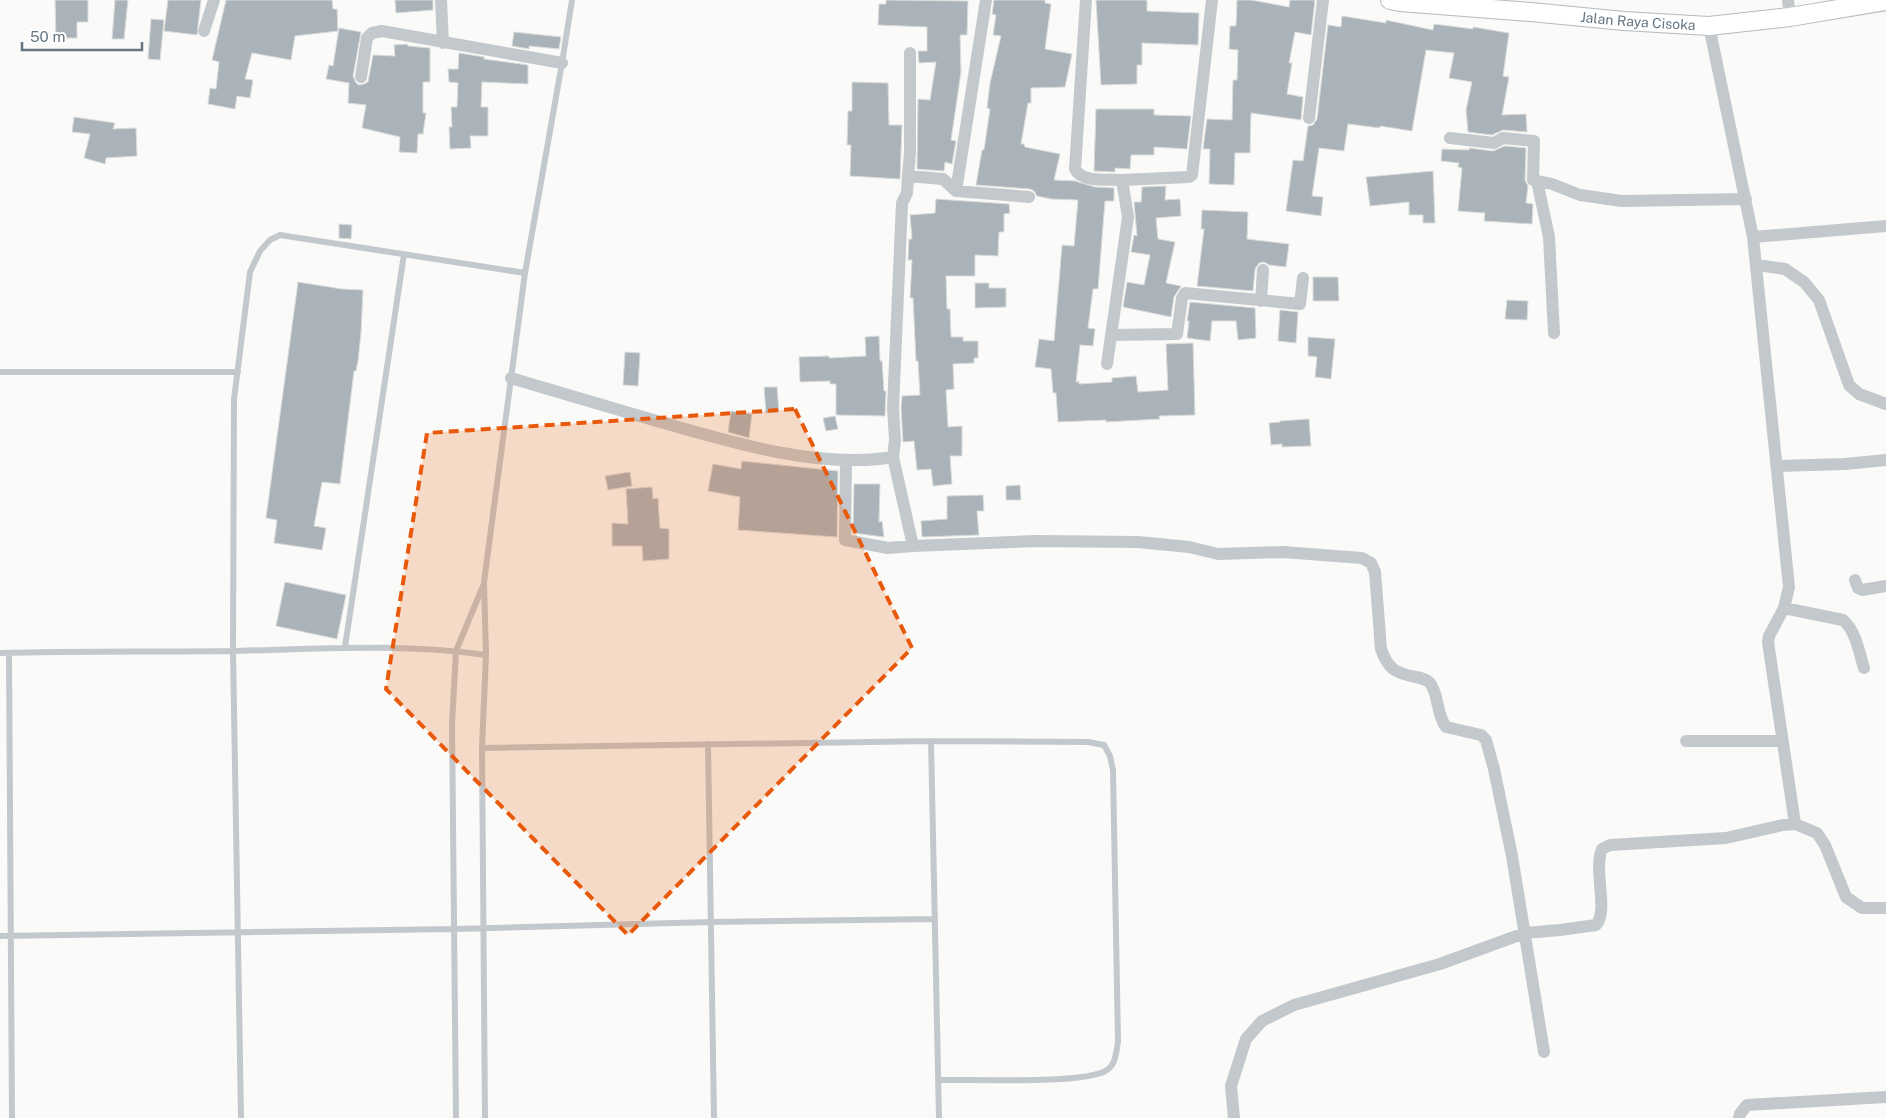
<svg xmlns="http://www.w3.org/2000/svg" width="1886" height="1118" font-family="'Public Sans',sans-serif">
	<rect width="100%" height="100%" fill="#fafaf8"/>
	<path fill="#aab3b9" stroke="#dcdcda" d="M55,0h33v22h-11v16h-21z
		M115,0h13l-4,39h-12z
		M168,0h33l-4,35 -33,-4z
		M226,0h106l1,9h4l1,22 -43,5 -4,24 -39,-7 -7,26 8,1 -3,18 -13,-2 -2,13 -27,-5 2,-16 6,1 3,-27 -7,-2z
		M395,0h38v10l-37,3z
		M886,0l82,1 -1,34h-7l1,37 -10,68 5,1 -4,23 -7,-2 -1,9 -27,-2 1,-70 12,1 6,-38 -17,1 -1,-12h9v-24l-49,-2 1,-21h7z
		M994,0h51v3l6,1 -6,45 27,5 -7,33 -34,1v15h-3l-7,41h3l1,3 35,7 -6,26 21,1 20,6 19,1v13h-9l-7,88h-5l-5,39 7,1 -2,17 -13,-1 -4,37 3,-1v3l33,-2v-4l24,-2 2,16 30,-2 -2,-46 27,-1 2,72 -36,1 1,3 -54,3v-2l-48,2 -2,-29h-3l-2,-24 -16,-2 4,-28 15,2 8,-96 12,1 4,-46 -27,-1 -14,-3 -3,-5 -4,-2 -54,-4 6,-35h2l6,-41 -3,-1 3,-25 11,-47 -8,-1 3,-20 -4,-1z
		M1096,0h51v11l52,2 -1,32 -56,-2v22h-5v19l-36,1z
		M1237,0h14l38,7 1,-7h25l-4,35 -16,-3 -6,31h3l-5,31 16,3 -2,23 -50,-7 -1,40h-15l-1,32 -25,-1 1,-35h-7l4,-30 25,1 1,-40h4l1,-30 -9,-1 1,-23h6z
		M1342,16l44,7v-3l47,10 1,-6 39,5v-2l36,6 -6,43 6,1 -7,38 24,-1 1,18 -24,-2 -11,5 -24,-3 -2,-22 6,-28 -23,-4 5,-25 -28,-3 -14,81 -32,-5v2l-32,-4 -4,27 -25,-3 -7,48 11,1 -2,19 -35,-5 7,-51 10,1 5,-35 5,-1 4,-6 11,-94 13,2z
		M151,19l13,1 -4,40 -12,-1z
		M339,28l22,4 -8,44 3,7 3,2 5,-1 4,-2 5,-27 22,1 -1,-11 13,-1 1,2 22,2v34h-7v31h3l-3,21h-5l-1,19 -18,-1 1,-15 -38,-9 4,-23 -18,-2 1,-20 -23,-4 3,-14 4,1z
		M514,32l47,5 -2,12 -30,-3v3l-17,-3z
		M459,53l25,4v2l44,6v19l-46,-2 -1,25h7v29h-18l1,12 -21,1 -1,-22h3l-1,-20h6l1,-24 -9,-1 -1,-13h10z
		M852,82l36,1 1,42h13l-2,54 -50,-3 1,-31h-4l1,-34h4z
		M1096,109h58v6l37,1 -4,33 -33,-2v8h-23l-1,14 -15,-1v4l-21,-1z
		M74,117l41,6 -2,6 23,-1 1,28 -31,2 -1,6 -21,-6 6,-24 -18,-2z
		M1505,146l21,2 -1,32 3,6 -2,17 7,1 -1,20 -48,-3 1,-8 -27,-2 4,-43 -4,-1 1,-4 -18,-2 1,-12 27,1v-2l24,3z
		M1433,171l2,52h-12v-8h-14v-13l-39,4 -4,-29z
		M1166,186l-1,14 15,-1 1,17 -25,2 2,21 17,3 -9,41 15,3 -7,11 -3,20 -48,-10 4,-25 17,3 6,-30 -19,-3 3,-17 3,1 -3,-34h7l1,-15z
		M936,199l73,5 1,9 -6,1v18h-5l-1,24 -23,-1v21h-29l1,33h3l1,28h12v4h15v17h-4v5l-21,1 1,25 -8,1 2,37 14,-1v30h-12l2,28 -19,2 -2,-17 -14,1 -3,-29 -11,1 -2,-34 1,-12 18,-1 -2,-34h-2l-3,-63h-3l2,-38h-4l1,-21h3l-2,-24 25,-2z
		M1202,210l46,2 -1,27 42,5 -3,23 -17,-2 -5,-3 -5,1 -4,6 -2,22 -56,-5 7,-57h-3z
		M339,224l13,1 -1,14 -12,-1z
		M1313,277h25l1,24h-26z
		M298,282l44,7 21,1 -2,43 -3,28 -2,10h-2l-14,113 -18,-2 -8,44 12,2 -4,22 -48,-7 3,-23 -11,-2z
		M975,283h14v5h17v19l-31,1z
		M1507,300l21,1 -1,19 -22,-1z
		M1190,302l65,6 1,30 -18,2 -2,-19h-24l-2,20 -23,-3 2,-17h-2z
		M1280,310l18,2 -2,31 -18,-2z
		M879,336l1,25h2l2,30h2l-1,25 -49,-1v-31h-6v-3l-30,1 -1,-25 30,-1v2l37,-2 -1,-19z
		M1308,337l27,2 -4,40 -16,-2 2,-20 -9,-1z
		M625,352l15,1 -2,33 -15,-1z
		M764,387h13l2,25 -13,1z
		M731,411l21,3 -3,24 -21,-6z
		M835,416l3,13 -12,2 -3,-13z
		M1309,419l2,27 -29,1v-3l-11,1 -2,-22 11,-1v-1z
		M742,461l96,10 -1,66 -99,-7 2,-33 -32,-6 5,-27 28,5z
		M630,472l2,14 -24,4 -3,-14z
		M854,484h26l-1,38 3,-1 2,16 -31,-4z
		M1020,485l1,15h-15v-14z
		M652,487l1,12 5,-1 2,30 9,1v30l-26,2 -1,-15h-30v-23l16,1 -2,-35z
		M983,495l1,16h-7l2,24 -57,2 -1,-16 26,-2v-23z
		M285,582l61,13 -9,44 -61,-13z"/>
	<g fill="none" stroke-linecap="round" stroke-linejoin="round">
		<defs>
			<g id="secondary">
				<path id="s1" d="M1390,0l10,2 131,10 93,9 85,5 81,-9 96,-16"/>
			</g>
		</defs>
		<use href="#secondary" stroke="#b3babf" stroke-width="20"/>
		<path stroke="#c3c8cc" stroke-width="6" d="M0,372h238
			M345,647l59,-393
			M0,653c77,-2 155,-1 232,-2 85,-2 170,-8 254,4
			M9,653l3,465
			M931,741l8,377
			M708,744l6,374
			M482,748l449,-7 157,1 16,3 6,11 3,14 5,272c-2,10 -2,22 -11,28 -22,15 -137,9 -169,10
			M0,936l454,-7 257,-7 224,-3
			M241,1118l-8,-467 1,-252 16,-127 10,-21 10,-11 10,-5 245,38
			M456,1118l-4,-394 4,-73 27,-65
			M485,1118l-3,-370 4,-93 -2,-73 41,-309 37,-210 10,-63"/>
		<path stroke="#c3c8cc" stroke-width="12" d="M441,0l2,43
			M986,0l-30,191 -13,-12 -35,-3 -1,17 -5,10 -9,205 2,32 -2,17 20,89 122,-5 103,1 51,5 29,7 65,-2 79,6 9,5 4,9 6,77c7,20 14,24 35,28 5,1 10,2 14,6 9,11 6,31 16,44l35,8 5,5 8,29 18,87 32,196
			M1086,0l-11,169c7,14 33,10 47,11l6,37 -21,147
			M1788,0l2,17
			M204,31l10,-31
			M361,77l6,-39 5,-5 10,-2 180,32
			M1309,118l14,-118
			M1450,138l44,5 9,-5 31,3 -1,39 19,4 28,11 42,6 124,-2
			M908,176l2,-24v-99
			M1122,180l67,-3 3,-2 20,-175
			M1537,181l12,56 5,96
			M956,191l73,6
			M1753,237l133,-11
			M1757,265l28,4 19,13 15,18 30,85 10,9 27,10
			M1261,301l2,-31
			M1112,335l65,-1 5,-36 3,-5 115,11 3,-26
			M511,378c46,14 92,27 139,41 73,21 167,51 243,38
			M846,460l-1,80 43,8 25,-2
			M1777,466l68,-2 41,-4
			M1855,580l3,8 4,2 24,-4
			M1784,608l59,12c13,11 16,32 21,48
			M1686,741h96
			M1795,824l22,9 8,12 21,52 16,11h24
			M1234,1118l-3,-32 15,-47 16,-18 32,-16 146,-41 85,-31 35,-3 36,-5c13,-14 -3,-55 6,-76l8,-4 116,-7 57,-13 12,-1 -27,-182 1,-6 15,-28 5,-21 -36,-350 -44,-211
			M1739,1118l1,-4 7,-9 139,-8"/>
		<use href="#secondary" stroke="#fff" stroke-width="18"/>
	</g>
	<path fill="#e8590c" fill-opacity="0.2" stroke="#e8590c" stroke-width="4" stroke-dasharray="10 6" stroke-linejoin="round" d="M795,409l117,239 -284,287 -242,-246 41,-256z"/>
	<g text-anchor="middle" dominant-baseline="central" stroke-width="5" stroke-linejoin="round" paint-order="stroke">
		<g font-size="14" fill="#657683" stroke="#fff">
			<text stroke="none"><textPath href="#s1" startOffset="249">Jalan Raya Cisoka</textPath></text>
		</g>
	</g>
	<path d="M22 42v8h120v-8" fill="none" stroke="#657683" stroke-width="2.5"/>
	<text x="30" y="42" font-size="15" fill="#657683" stroke="#ffffff" stroke-width="4" paint-order="stroke">50 m</text>
</svg>
